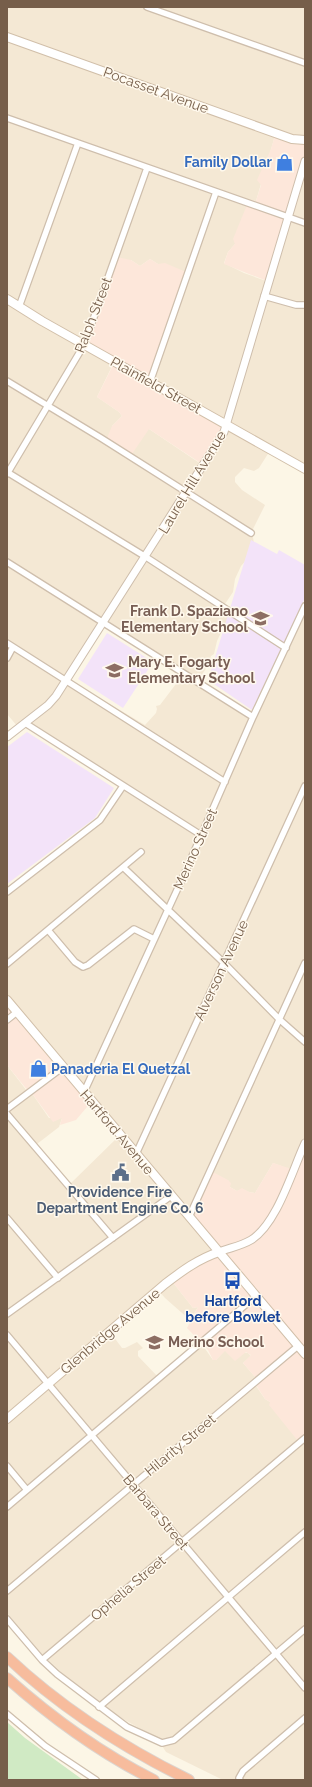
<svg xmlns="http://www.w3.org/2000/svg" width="312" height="1787" font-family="Raleway,sans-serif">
	<rect width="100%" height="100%" fill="#fcf6e6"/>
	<path fill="#f4e8d4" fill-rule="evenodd" d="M7,7h298v130h-8l-21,-5 -20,69 -7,-1 -14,44 -7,8 -4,11 20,10 22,8 39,-114v300l-34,-18 -12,19 -5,3 -10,-3 -9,9v5l7,8 23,15 -13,26 3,19 -14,16 -6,13 -2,13 -8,12 9,7 -9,13 -8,17 -3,13 -3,2 -4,11 -8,12 54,34 52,-107v540l-13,24 -19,-7 -18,30 -6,-1 -7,-3 -5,2 -7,-4 -2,-7 -11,67 -46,33 22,28 5,-1 -8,13 -25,-22 -6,-7 -49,41 12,16h3l12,-6 6,6 -5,3v5l20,21 43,-34 12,17h3l9,-10 23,3 3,3 -8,7 13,15 -2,5 11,16 5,3 35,35v343h-82l-57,-28 -9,-14 -41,-23 -53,-41 -23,-22 -33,-39v-548l20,26 4,1 18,26h13l-3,9 -22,17 33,40 50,-49 -113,-140v-103l93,-71 22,-34 -96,-65 -8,5 -11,-13v-667l2,-7 -2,-2zM150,259l8,5 28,8 -34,109 52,85 -55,-37 -37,-3 10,-10 -3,-4 -22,-15 18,-37 16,-100 9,6zM105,620l80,52 -25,33 -4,1 1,3 -1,4 -11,12 -77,-46z"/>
	<path fill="#fde7da" d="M276,132l17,5h12v30l-38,114 -43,-17 4,-12 7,-8 -2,-5 16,-39 7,1 5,-16 -4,-5 14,-31z
		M117,257l14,3 9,6 10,-7 8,5 7,-1 21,9 -35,107 75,43 -21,44 -56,-37 -17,25 -25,-16 5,-12 10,-10 -3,-4 -22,-15 18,-36 -30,-18z
		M7,995l85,106 -16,19 -16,5 2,-7 -9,4 -22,-30 -3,-1 -21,-26z
		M305,1146v291l-7,4 -29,-36 1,-3 -5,-3 -11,-17 2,-4 -13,-15 8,-8 -5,-3 -11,9 -10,-10 -9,9h-3l-5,-10 -21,-22 11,-21 -5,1 -22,-28 47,-29 -27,-35 20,-45 17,9 3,3 -1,4 7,4 5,-3 7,4 6,1 18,-30 19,6z"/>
	<path fill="#f3e3f9" d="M251,540l26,14 2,-4 26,15v33l-53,112 -44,-30z
		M107,633l46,29 -30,46 -45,-29z
		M27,732l87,56 -19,30 -88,66v-137z"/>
	<path fill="#d0eac4" d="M7,1722l18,16 58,42h-76z"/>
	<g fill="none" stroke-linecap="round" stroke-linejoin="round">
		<defs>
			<path id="minor" d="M147,7l158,56
				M7,118l298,105
				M264,296l32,9h9
				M19,307l59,-164
				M7,381l94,57 150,95
				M150,382l66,-190
				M7,472l139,85 140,91
				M7,474l77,-129 63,-177
				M7,562l246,155
				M7,643l218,139
				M7,658l6,-11
				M25,723l176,112
				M124,868l100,95 55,56 26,23
				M7,892l93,-72 23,-34
				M48,930l27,32 8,5 5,-2 46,-36 20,10
				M7,964l134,-112
				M7,1020l10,-8
				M84,1092l99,-215 70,-160 52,-111
				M7,1109l56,-42
				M7,1114l106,124
				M136,1154l169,-368
				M189,1217l116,-254
				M7,1218l51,60
				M7,1314l164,-118
				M7,1335l298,353
				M7,1466l20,24
				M7,1507l249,-211
				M7,1591l291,-245
				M7,1619l35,41 15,14 70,53 35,16 12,-3 131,-111
				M42,1660l263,-222
				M99,1707l206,-175
				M7,1714l38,32 51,34
				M240,1780l-1,-2 4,-7 62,-53"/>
			<path id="tertiary" d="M7,737l41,-32 8,-9 168,-264 81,-271
				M219,1252c10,-4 22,-6 32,-12 26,-16 41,-69 54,-97"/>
			<path id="secondary" d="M7,37l285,102 13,1
				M7,299l35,22 263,148
				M7,1000l298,354
				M7,1419l158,-135c17,-13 33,-25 54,-32"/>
			<path id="motorway" d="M7,1657c54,51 115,90 182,123
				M7,1678c45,40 93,75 147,102"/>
		</defs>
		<use href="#minor" stroke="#cebeac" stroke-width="8"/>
		<use href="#tertiary" stroke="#cebeac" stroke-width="9"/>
		<use href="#secondary" stroke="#d1bfa9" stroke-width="10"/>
		<use href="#motorway" stroke="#dbd5d0" stroke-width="12"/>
		<use href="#minor" stroke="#fff" stroke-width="5.5"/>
		<use href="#tertiary" stroke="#fff" stroke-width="7"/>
		<use href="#secondary" stroke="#fff" stroke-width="8"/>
		<use href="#motorway" stroke="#f7bc9d" stroke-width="10"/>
	</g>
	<defs>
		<symbol id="shop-bare" viewBox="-9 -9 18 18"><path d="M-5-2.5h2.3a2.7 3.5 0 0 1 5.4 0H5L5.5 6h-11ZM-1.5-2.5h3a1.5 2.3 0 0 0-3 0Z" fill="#3f7fe0" stroke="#fff9ed" stroke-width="2.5" paint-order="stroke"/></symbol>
		<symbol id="school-bare" viewBox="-9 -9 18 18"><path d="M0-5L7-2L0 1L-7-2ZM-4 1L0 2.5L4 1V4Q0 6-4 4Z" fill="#8d6e63" stroke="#fff9ed" stroke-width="2.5" paint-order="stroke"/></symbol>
		<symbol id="civic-bare" viewBox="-9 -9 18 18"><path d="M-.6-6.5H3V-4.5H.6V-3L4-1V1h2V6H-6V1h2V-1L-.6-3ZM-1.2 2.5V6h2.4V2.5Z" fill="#5c6f8a" stroke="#fff9ed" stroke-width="2.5" paint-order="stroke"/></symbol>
		<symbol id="bus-bare" viewBox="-9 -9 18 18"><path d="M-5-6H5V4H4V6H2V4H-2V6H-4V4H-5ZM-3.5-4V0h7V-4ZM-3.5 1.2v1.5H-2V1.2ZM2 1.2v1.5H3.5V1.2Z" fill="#1a4fb4" stroke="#fff9ed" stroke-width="2.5" paint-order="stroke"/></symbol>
	</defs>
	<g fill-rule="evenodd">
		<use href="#shop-bare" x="272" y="150" width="25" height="25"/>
		<use href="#school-bare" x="248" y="606" width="25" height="25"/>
		<use href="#school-bare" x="102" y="658" width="25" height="25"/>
		<use href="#shop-bare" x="26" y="1056" width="25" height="25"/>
		<use href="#civic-bare" x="108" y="1160" width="25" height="25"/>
		<use href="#bus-bare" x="220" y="1268" width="25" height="25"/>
		<use href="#school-bare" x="142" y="1330" width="25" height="25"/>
	</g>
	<g text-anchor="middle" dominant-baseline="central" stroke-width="3" stroke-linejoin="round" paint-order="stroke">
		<g font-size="14" fill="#765e4a" stroke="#fff9ed">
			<text transform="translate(156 90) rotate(20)">Pocasset Avenue</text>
			<text transform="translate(93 315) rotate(-69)">Ralph Street</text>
			<text transform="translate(156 385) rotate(29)">Plainfield Street</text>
			<text transform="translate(192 482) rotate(-59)">Laurel Hill Avenue</text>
			<text transform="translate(195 849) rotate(-66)">Merino Street</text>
			<text transform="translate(221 970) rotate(-65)">Alverson Avenue</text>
			<text transform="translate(117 1132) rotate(50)">Hartford Avenue</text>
			<text transform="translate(110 1331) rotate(-40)">Glenbridge Avenue</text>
			<text transform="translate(180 1445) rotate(-40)">Hilarity Street</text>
			<text transform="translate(156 1512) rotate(50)">Barbara Street</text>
			<text transform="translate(128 1588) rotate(-40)">Ophelia Street</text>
		</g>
		<g font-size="14" font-weight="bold" fill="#366cbe" stroke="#fff9ed" text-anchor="end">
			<text x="272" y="162">Family Dollar</text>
			<text x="51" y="1069" text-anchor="start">Panaderia El Quetzal</text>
		</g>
		<g font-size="14" font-weight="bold" fill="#785e54" stroke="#fff9ed" text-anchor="start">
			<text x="248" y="611" text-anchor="end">Frank D. Spaziano<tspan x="248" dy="16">Elementary School</tspan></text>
			<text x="128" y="662">Mary E. Fogarty<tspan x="128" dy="16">Elementary School</tspan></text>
			<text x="168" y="1342">Merino School</text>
		</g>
		<g font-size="14" font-weight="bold" fill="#4e5e75" stroke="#fff9ed">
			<text x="120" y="1192">Providence Fire<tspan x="120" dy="16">Department Engine Co. 6</tspan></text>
		</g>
		<g font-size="14" font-weight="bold" fill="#164399" stroke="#fff9ed">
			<text x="233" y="1301">Hartford<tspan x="233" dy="16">before Bowlet</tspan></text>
		</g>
	</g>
	<rect width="312" height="1787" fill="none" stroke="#765e4a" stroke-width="16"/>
</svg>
